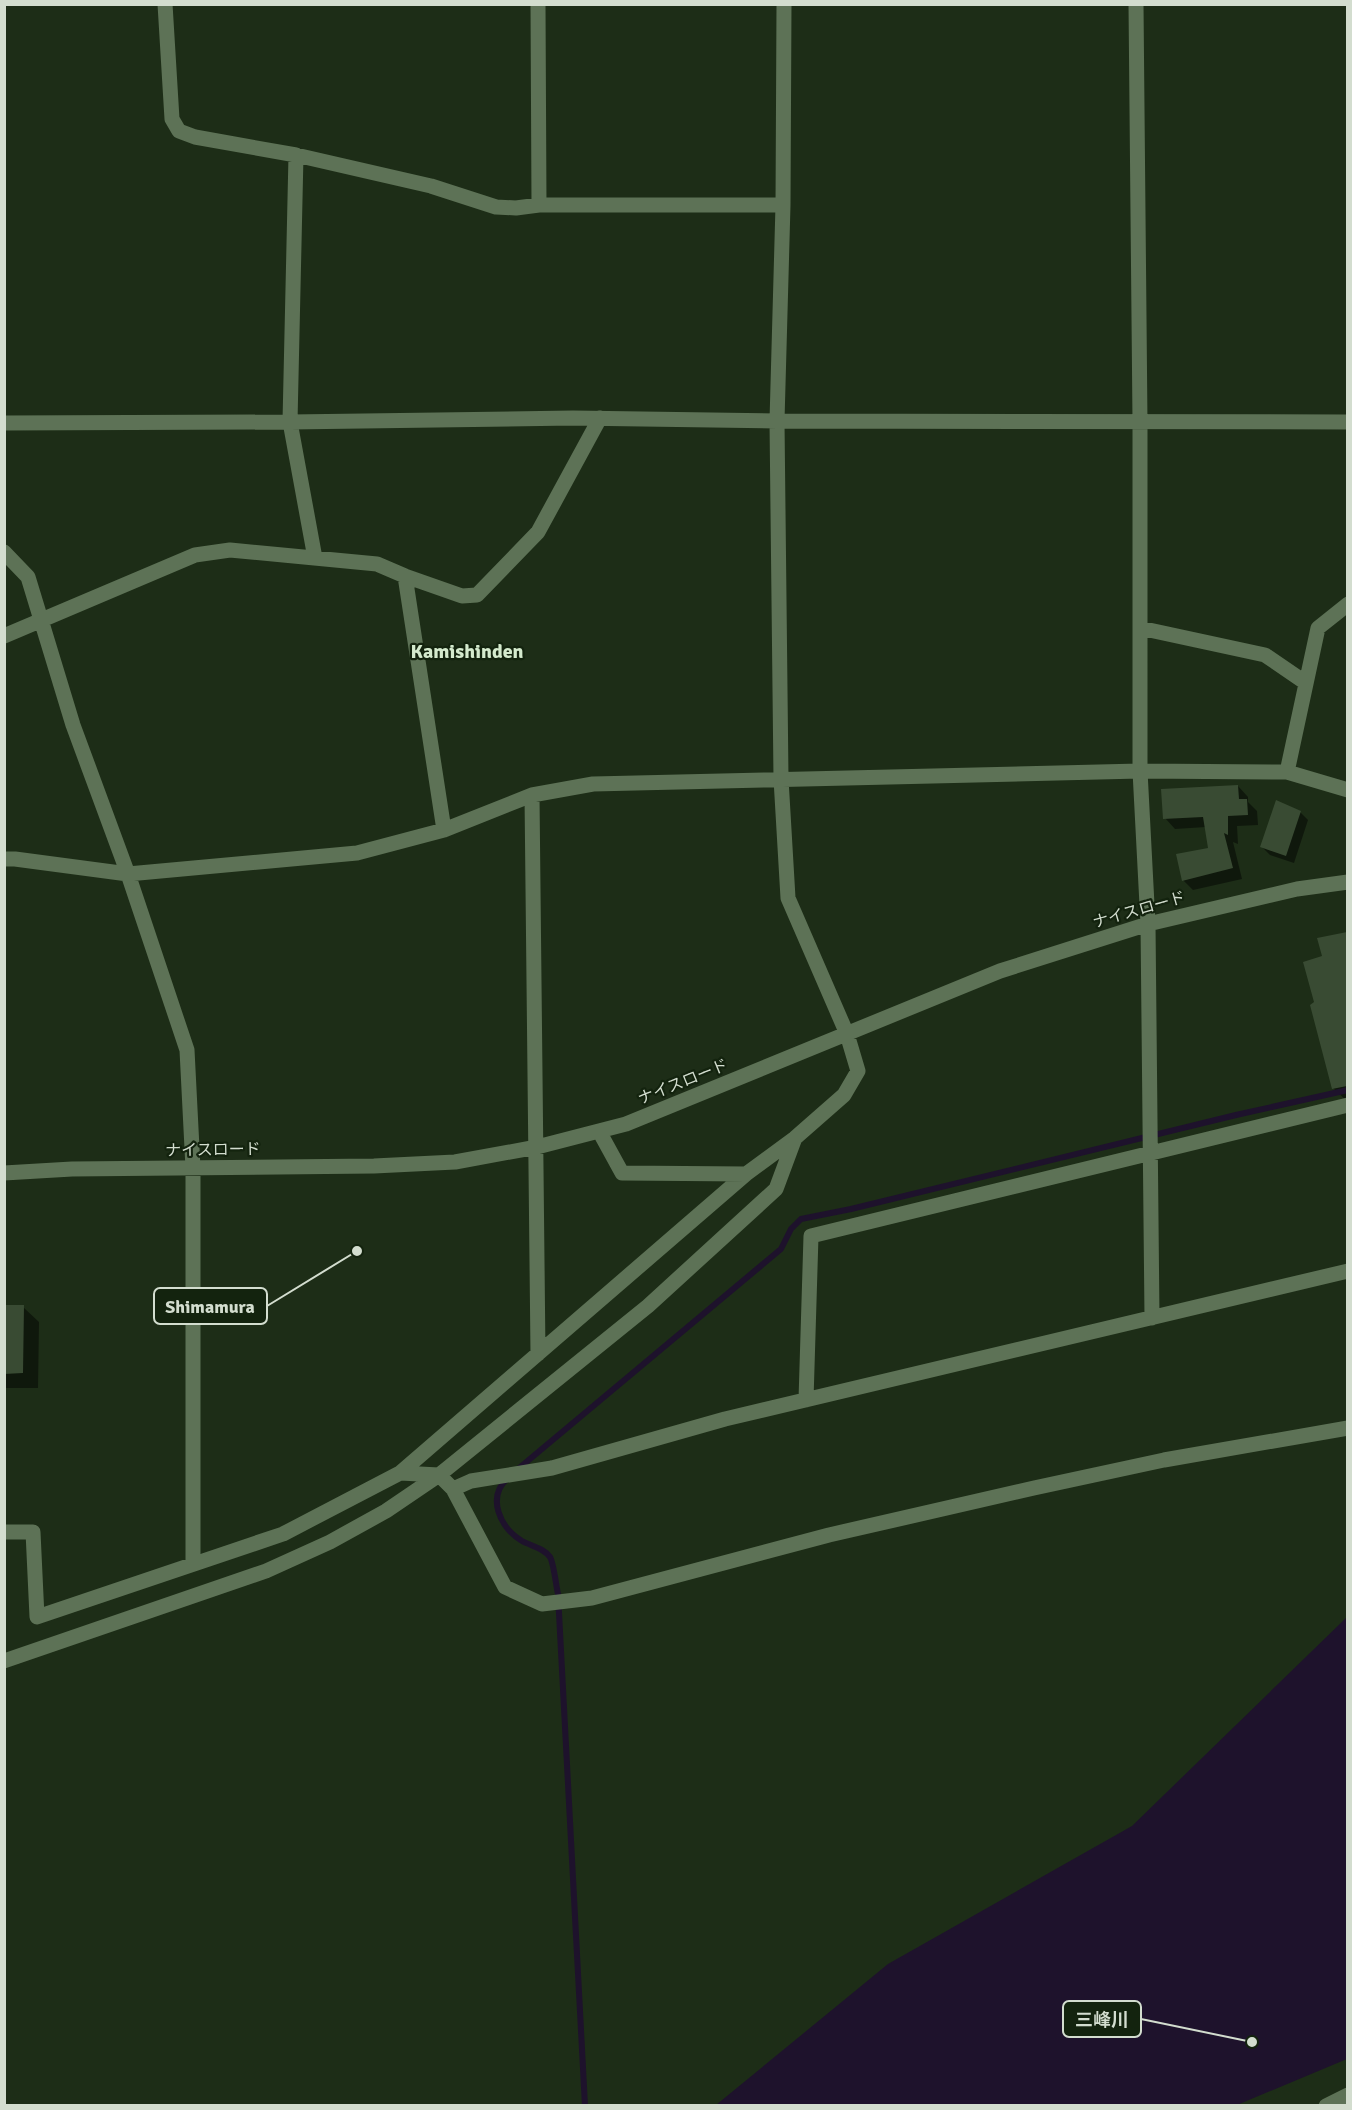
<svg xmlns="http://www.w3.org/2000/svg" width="1352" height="2110" font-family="Signika,'Noto Sans JP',sans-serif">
	<rect width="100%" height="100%" fill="#1d2d17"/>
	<path fill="#1e122c" d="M1347,1617v442l-110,46h-521l172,-141 244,-138z"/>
	<path fill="#0007" d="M1238,786l10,11v5l9,9 1,14 -21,1 1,18 -5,-2 9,37 -49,11 -10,-10 27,-31 -4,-22 -31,2 -10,-11z
		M1300,812l8,8 -14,43 -24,-8 -8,-8z
		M1348,933v169l-15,-14 -17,-85 8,-46 -5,-18z
		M4,1307h19l16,15 -1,66h-34z"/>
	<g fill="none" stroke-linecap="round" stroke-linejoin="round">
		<path stroke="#1e122c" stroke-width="6" d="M518,1469l263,-220 10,-20 10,-10 50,-10 385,-94 112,-25
			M508,1478c-22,19 -8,50 14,63 9,5 22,7 28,16 4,7 6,29 8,37l27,512"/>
	</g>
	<path fill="#394b33" d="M1238,785l1,14h8l1,16 -20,1v19l-4,-2 9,35 -51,13 -6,-27 32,-6 -5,-31 -40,2 -2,-30z
		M1276,800l25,11 -15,45 -26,-9z
		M1347,932v154l-15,3 -22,-84 4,-3 -11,-40 19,-6 -5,-18z
		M4,1305h20l-1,68 -19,1z"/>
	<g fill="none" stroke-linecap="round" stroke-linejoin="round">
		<path stroke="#5d7256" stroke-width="15" d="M165,4l7,115 7,12 16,6 101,18 135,31 65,21 20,1 23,-3h244
			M538,4l1,201
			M1136,4l4,418v349l8,153 4,394
			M296,155l-6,267 25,136
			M4,423l286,-1 283,-4 204,3 571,1
			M4,552l24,25 45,148 55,149 59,176 6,118v395
			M405,576l39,254
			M1140,628l125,27 41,28
			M4,636l191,-81 35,-5 147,14 28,12 57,20 15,-1 61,-63 62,-114
			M1287,772l31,-144 30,-24
			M532,795l6,559
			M4,859h11l113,15 229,-21 87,-23 88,-35 61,-11 547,-13 147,1 61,18
			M599,1131l23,42 124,1
			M4,1173l68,-4 302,-3 81,-4 82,-15 89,-23 374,-153 148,-47 149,-35 51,-7
			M806,1400l5,-164 537,-131
			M400,1473l346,-299 49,-36
			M453,1489l18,-8 81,-13 173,-49 623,-148
			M4,1532h29l4,85 246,-83 117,-61 39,2 14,14 52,98 37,17 50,-6 237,-63 205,-47 130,-28 184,-32
			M4,1661l262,-90 64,-29 56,-31 53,-36 209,-169 128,-117 19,-51 49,-43 14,-24 -11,-37 -59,-136 -7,-119 -4,-358 6,-216 1,-201
			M1326,2106l22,-11"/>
	</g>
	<g text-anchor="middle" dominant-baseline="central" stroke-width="4.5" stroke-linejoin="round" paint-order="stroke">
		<g font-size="16" fill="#d3ddcf" stroke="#13230e">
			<text transform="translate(1139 910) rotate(-16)">ナイスロード</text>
			<text transform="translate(683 1082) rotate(-22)">ナイスロード</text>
			<text transform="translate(213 1150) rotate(-1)">ナイスロード</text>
		</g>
		<g font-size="20" font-weight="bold" fill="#d4eacd" stroke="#13230e">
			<text x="467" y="651">Kamishinden</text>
		</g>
	</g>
	<path fill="none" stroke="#d3ddcf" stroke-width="2" d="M357 1251L267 1306M1252 2042L1141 2019"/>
	<g fill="#d3ddcf" stroke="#13230e" stroke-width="2">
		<circle cx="357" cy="1251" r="6"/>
		<circle cx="1252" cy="2042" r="6"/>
	</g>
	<g fill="#13230e" stroke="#d3ddcf" stroke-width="2">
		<rect x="154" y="1288" width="113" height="36" rx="6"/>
		<rect x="1063" y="2001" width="78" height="36" rx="6"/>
	</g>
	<g font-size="18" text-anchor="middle" font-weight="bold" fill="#d3ddcf">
		<text x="210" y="1313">Shimamura</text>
		<text x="1102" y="2026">三峰川</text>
	</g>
	<rect width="1352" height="2110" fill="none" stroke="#d3ddcf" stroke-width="12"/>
</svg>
